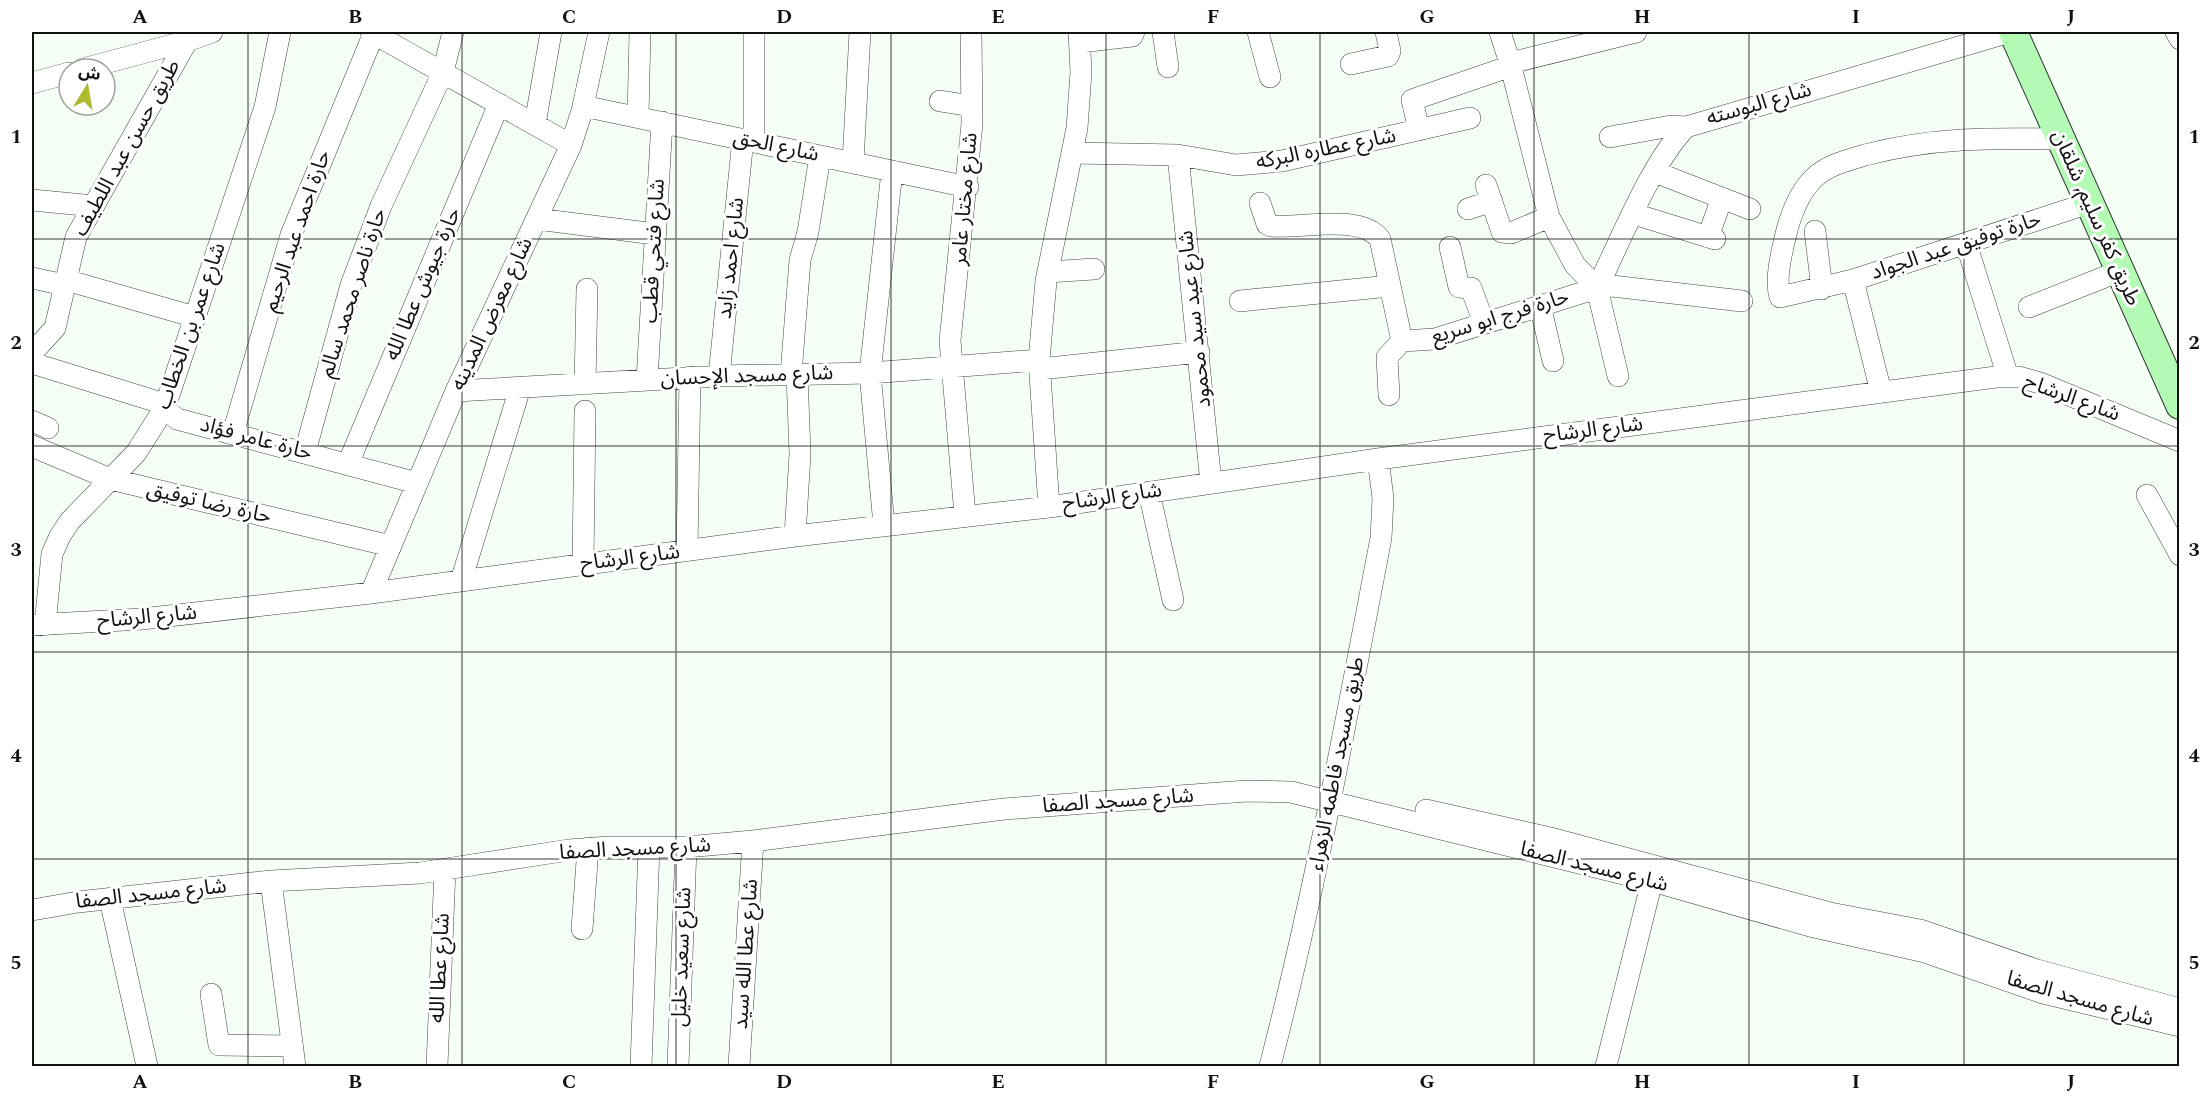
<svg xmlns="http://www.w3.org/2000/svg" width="2211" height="1098" font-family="Spectral,'Noto Sans Arabic',serif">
	<rect width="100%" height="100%" fill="#f5fef5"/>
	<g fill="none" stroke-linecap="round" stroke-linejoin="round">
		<defs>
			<path id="street" d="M371,32l200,113
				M754,32v110
				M1163,32l5,35
				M1258,32l12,45
				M1500,32l10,31 39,154 26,48 22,23
				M2176,32l4,7
				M1080,42l52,-6 2,-4
				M1510,63l126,-31
				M1351,64l37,-8 2,-5 -4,-19
				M83,69l104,-28 25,-9
				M32,83l37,-10
				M940,101l32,5
				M583,106l385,81
				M638,117l2,-85
				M535,124l16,-92
				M1419,130l-7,-30 99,-34
				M1610,137l61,-11 15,1
				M2060,139c-68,-1 -128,-2 -195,16 -17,5 -37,10 -50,22 -17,16 -25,39 -30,61 -4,17 -10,42 -5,59l73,-17 236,-77
				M1073,153l105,2 58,10 46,-4 188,-43
				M1178,155l33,328
				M853,162l7,-130
				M1655,172l95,37
				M1486,185l16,47 9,1 38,-16
				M32,200l62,6
				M1260,203l7,21 4,2c29,3 89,-13 109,13l22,102 -15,16 2,38
				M1468,209l24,-8
				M1634,214l81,25
				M537,219l118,15
				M1815,231l7,58
				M1708,237l14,-39
				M1966,243l42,134
				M1450,247l9,40 12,1 13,35
				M1048,272l46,-3
				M32,278l33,7
				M66,280l129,37
				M1853,280l28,112
				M1597,288c23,-46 54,-125 89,-161l324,-95
				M1597,288l21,88
				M1240,301l150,-15
				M1540,305l13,56
				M2029,307l91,-36
				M1402,341l33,-2 162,-51 15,-2 130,15
				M32,353l23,-25 21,-91 111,-196v-9
				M32,363l123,38 22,18 240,64
				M1040,369l159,-17
				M791,374l9,-114 8,-28 12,-76
				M719,376l24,-237
				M647,380l15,-258
				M585,384l2,-95
				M456,391l263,-15 151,-3 169,-13
				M32,421l16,7
				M233,433l58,-198 83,-202
				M32,446l78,33 281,67
				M305,452l46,-167 30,-79 62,-134 10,-40
				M348,464l151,-360
				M1149,492l24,108
				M2147,495l33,60
				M1049,507l-10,-147 7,-79 31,-153 4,-56 -2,-40
				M965,515l-15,-174 22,-217 -1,-92
				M884,525l-14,-152 22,-202
				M795,536l5,-82 -3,-80
				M687,550l3,-173
				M583,564l2,-153
				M461,581l59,-193
				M371,593l85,-202 115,-246 11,-34 17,-79
				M32,625l110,-6 229,-26 424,-57 254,-29 329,-48 618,-82h23l21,6 140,58
				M45,625l7,-71 8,-18 10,-15 66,-68 29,-46 100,-300 15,-75
				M1426,810l124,28 280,75 90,17 117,40 143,39
				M271,881l24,185
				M110,899l37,167
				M32,910l46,-8 193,-21 149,-8 149,-23 40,-3h77l67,-6 251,-32 243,-18 44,1 361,89 158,45 115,26 118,41 137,33
				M582,929l6,-81
				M211,994l8,51 73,1
				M437,1066l8,-197
				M641,1066l8,-219
				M678,1066l8,-219
				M739,1066l14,-225
				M1270,1066c45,-174 77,-351 111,-528l2,-40 -5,-39
				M1606,1066l46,-185"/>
			<path id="secondary" d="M2013,32l167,373"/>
		</defs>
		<use href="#street" stroke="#444" stroke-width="22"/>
		<use href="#secondary" stroke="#333" stroke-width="30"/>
		<use href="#street" stroke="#fff" stroke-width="21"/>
		<use href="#secondary" stroke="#b3fbb5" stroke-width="28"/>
	</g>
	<path fill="none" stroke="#111" stroke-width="1.5" stroke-opacity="0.55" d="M248,32v1034M462,32v1034M676,32v1034M891,32v1034M1106,32v1034M1320,32v1034M1534,32v1034M1749,32v1034M1964,32v1034M32,239h2148M32,446h2148M32,652h2148M32,859h2148"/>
	<g text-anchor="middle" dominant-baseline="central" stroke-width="6" stroke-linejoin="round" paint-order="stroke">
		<g font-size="21" fill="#111" stroke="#fff">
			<text transform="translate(1759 104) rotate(-16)">شارع البوسته</text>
			<text transform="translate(776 146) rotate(12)">شارع الحق</text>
			<text transform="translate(127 148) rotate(-61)">طريق حسن عبد اللطيف</text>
			<text transform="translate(1326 149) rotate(-11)">شارع عطاره البركه</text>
			<text transform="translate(965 199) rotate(-85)">شارع مختار عامر</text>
			<text transform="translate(2096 218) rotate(66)">طريق كفر سليم, شلقان</text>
			<text transform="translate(297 231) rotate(-71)">حارة احمد عبد الرحيم</text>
			<text transform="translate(1956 246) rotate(-18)">حارة توفيق عبد الجواد</text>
			<text transform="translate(654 251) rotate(-87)">شارع فتحي قطب</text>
			<text transform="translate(731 258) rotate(-84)">شارع احمد زايد</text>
			<text transform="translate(423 284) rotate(-67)">حارة جيوش عطا الله</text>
			<text transform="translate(353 293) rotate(-72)">حارة ناصر محمد سالم</text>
			<text transform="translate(492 314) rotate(-65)">شارع معرض المدينه</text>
			<text transform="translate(1500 317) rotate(-17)">حارة فرج ابو سريع</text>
			<text transform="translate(1195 319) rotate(-96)">شارع عيد سيد محمود</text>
			<text transform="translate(191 326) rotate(-71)">شارع عمر بن الخطاب</text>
			<text transform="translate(747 376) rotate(-2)">شارع مسجد الإحسان</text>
			<text transform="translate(2072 398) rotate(20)">شارع الرشاح</text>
			<text transform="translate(1593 430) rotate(-7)">شارع الرشاح</text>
			<text transform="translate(256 439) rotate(15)">حارة عامر فؤاد</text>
			<text transform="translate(1112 497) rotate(-8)">شارع الرشاح</text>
			<text transform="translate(209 503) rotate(13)">حارة رضا توفيق</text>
			<text transform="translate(630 558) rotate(-7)">شارع الرشاح</text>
			<text transform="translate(147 617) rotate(-5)">شارع الرشاح</text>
			<text transform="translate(1337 764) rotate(-79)">طريق مسجد فاطمه الزهراء</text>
			<text transform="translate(1118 801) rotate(-4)">شارع مسجد الصفا</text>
			<text transform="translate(635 849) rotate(-3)">شارع مسجد الصفا</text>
			<text transform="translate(1594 867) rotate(14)">شارع مسجد الصفا</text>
			<text transform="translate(151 894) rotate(-6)">شارع مسجد الصفا</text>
			<text transform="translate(746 954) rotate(-86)">شارع عطا الله سيد</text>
			<text transform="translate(682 957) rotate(-88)">شارع سعيد خليل</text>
			<text transform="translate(440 968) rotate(-87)">شارع عطا الله</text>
			<text transform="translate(2080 999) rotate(16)">شارع مسجد الصفا</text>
		</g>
	</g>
	<rect width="2211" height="1098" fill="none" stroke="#ffffff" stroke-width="66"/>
	<g transform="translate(87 87) rotate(11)"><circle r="28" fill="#ffffff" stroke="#a0a0a0" stroke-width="1.5"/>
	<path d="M0-4.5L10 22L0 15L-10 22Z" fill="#aebb2e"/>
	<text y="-9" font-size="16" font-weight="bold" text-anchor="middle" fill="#111111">ش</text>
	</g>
	<rect x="33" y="33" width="2145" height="1032" fill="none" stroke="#111" stroke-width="2"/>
	<g font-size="20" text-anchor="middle" font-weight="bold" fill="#111">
		<text x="140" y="23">A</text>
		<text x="355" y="23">B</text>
		<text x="569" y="23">C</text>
		<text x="784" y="23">D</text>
		<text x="998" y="23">E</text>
		<text x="1213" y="23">F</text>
		<text x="1427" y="23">G</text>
		<text x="1642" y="23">H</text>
		<text x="1856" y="23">I</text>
		<text x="2071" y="23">J</text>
		<text x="16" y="143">1</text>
		<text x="2194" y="143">1</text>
		<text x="16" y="349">2</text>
		<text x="2194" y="349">2</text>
		<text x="16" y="556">3</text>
		<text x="2194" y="556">3</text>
		<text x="16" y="762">4</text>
		<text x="2194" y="762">4</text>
		<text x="16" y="969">5</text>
		<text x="2194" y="969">5</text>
		<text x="140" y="1088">A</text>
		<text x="355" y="1088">B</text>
		<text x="569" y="1088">C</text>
		<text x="784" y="1088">D</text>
		<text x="998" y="1088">E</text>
		<text x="1213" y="1088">F</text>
		<text x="1427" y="1088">G</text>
		<text x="1642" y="1088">H</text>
		<text x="1856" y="1088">I</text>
		<text x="2071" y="1088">J</text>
	</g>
</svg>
